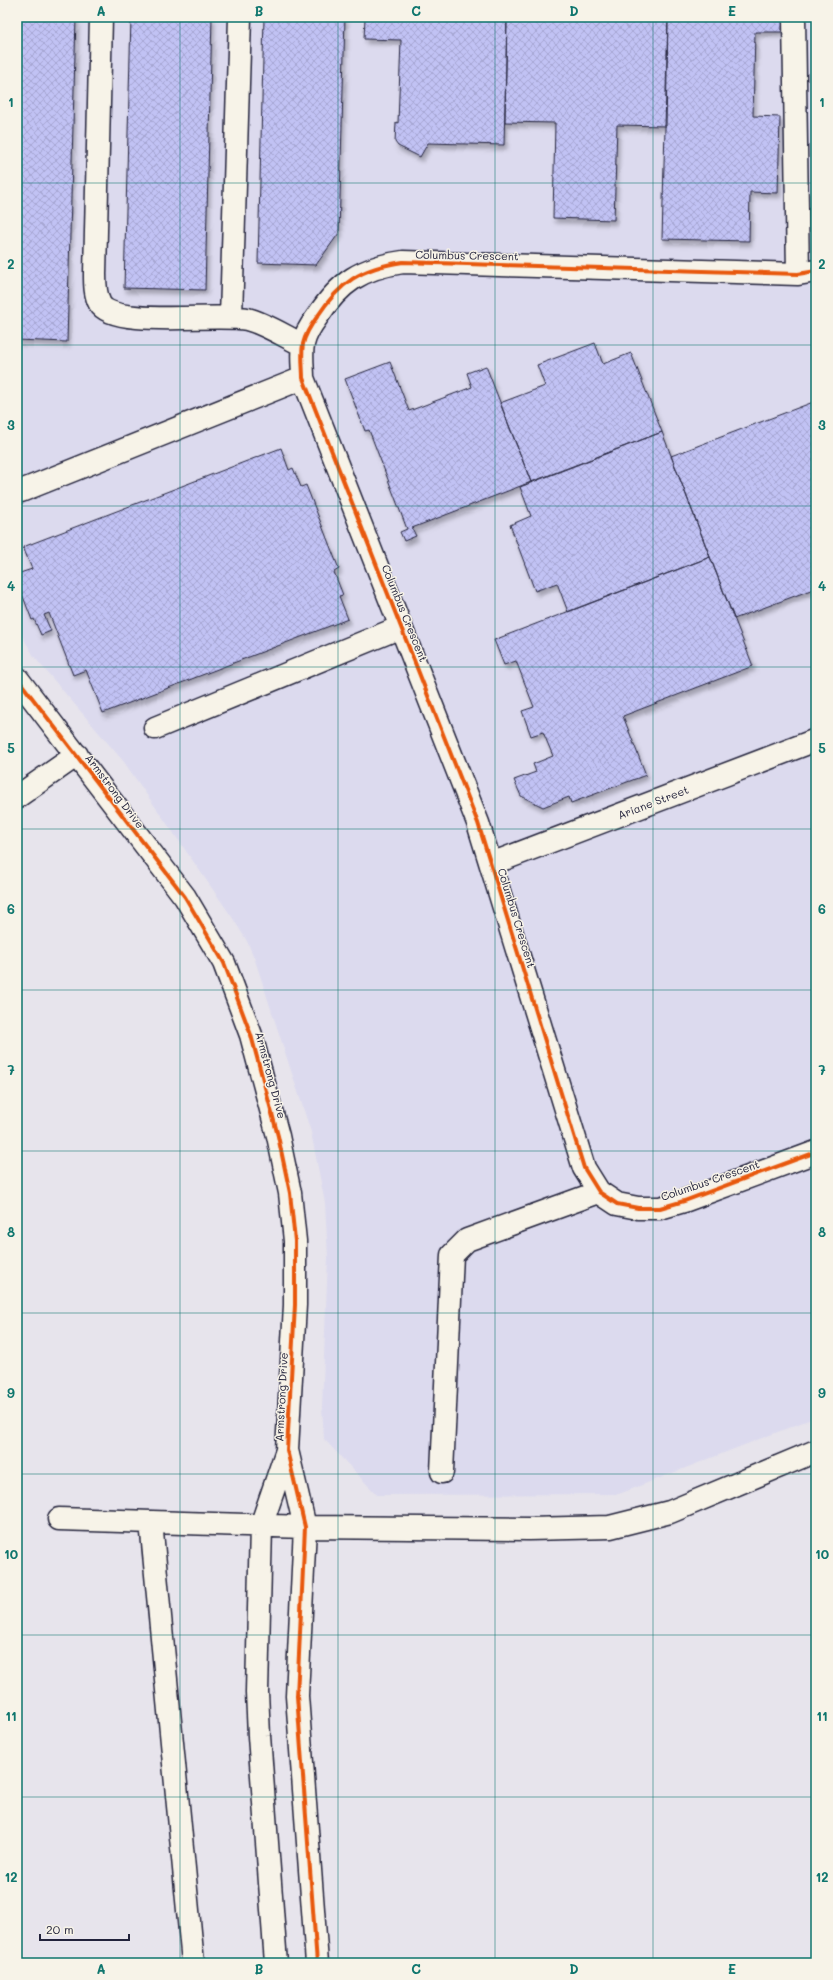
<svg xmlns="http://www.w3.org/2000/svg" width="833" height="1980" font-family="Mali,sans-serif">
	<defs>
		<pattern id="building-cross-hatch" width="8" height="8" patternUnits="userSpaceOnUse"><rect width="8" height="8" fill="#c1c2f4"/><path d="M0 0l8 8M0 8l8-8" fill="none" stroke="#a6a6d2"/></pattern>
		<filter id="shadow"><feDropShadow dx="2.5" dy="4.5" stdDeviation="2" flood-color="#0004"/></filter>
	</defs>
	<rect width="100%" height="100%" fill="#e7e4ec"/>
	<filter id="ink" filterUnits="userSpaceOnUse"><feTurbulence type="fractalNoise" baseFrequency=".025" numOctaves="2"/><feDisplacementMap in="SourceGraphic" scale="8" xChannelSelector="R" yChannelSelector="G"/><feConvolveMatrix kernelMatrix="1 2 1 2 8 2 1 2 1" color-interpolation-filters="sRGB"/></filter>
	<g filter="url(#ink)">
		<path fill="#dcdaee" d="M17,17h799v1400l-197,77 -242,1 -53,-56 -2,-32 6,-150 -3,-54 -14,-71 -56,-172 -8,-19 -15,-24 -108,-155 -89,-104 -18,-31z"/>
		<path fill="url(#building-cross-hatch)" stroke="#22223b" filter="url(#shadow)" d="M17,17h59l-9,325 -50,-2z
			M131,17h81l-7,273 -81,-2z
			M264,17h81l-6,216 -23,32 -58,-2z
			M365,17h142l-3,128 -76,-2 -8,14 -22,-11 -3,-4 1,-20 2,1 3,-83 -37,-1z
			M507,17h161l-2,109 -49,-1 -3,95 -61,-2 2,-95 -50,-1z
			M668,17h115l-1,15h-27l-2,84 27,1 -2,76 -28,-1 -1,49 -87,-2z
			M595,343l8,21 28,-11 31,79 -131,50 -31,-79 45,-17 -8,-21z
			M390,362l19,49 63,-24 -5,-14 19,-7 45,116 -119,46 4,8 -12,5 -4,-9 7,-3 -38,-99 -4,1 -20,-52z
			M816,401v187l-82,31 -63,-163z
			M662,432l48,125 -142,55 -11,-29 -22,8 -25,-66 21,-9 -11,-29z
			M281,448l8,22 4,-2 8,19 5,-2 33,84 -5,3 9,23 -4,1 9,23 -245,94 -17,-43 -13,5 -24,-62 -5,2 7,16 -10,4 -7,-16 -2,1 -15,-39v-7l15,-5 -9,-22z
			M710,557l43,109 -130,50 23,59 -75,28 -2,-6 -26,10 -22,-11 -7,-16 22,-8 -3,-8 20,-8 -10,-24 -12,4 -9,-25 12,-4 -18,-46 -12,4 -10,-25z"/>
		<g fill="none" stroke-linecap="round" stroke-linejoin="round">
			<defs>
				<path id="minor" d="M101,17l-6,257c0,10 0,21 5,30 14,24 117,9 147,15 17,4 39,18 56,26
					M794,17l4,257
					M816,271l-18,3 -395,-12c-42,6 -63,20 -86,55 -6,8 -12,18 -14,27 -2,11 0,24 0,34l175,445 106,345 15,24 18,12 21,4h22l24,-7 132,-49
					M231,317l9,-300
					M21,491l282,-113
					M17,678l168,219 39,66 27,72 27,101 12,57 5,48v64l-8,145 18,77 -8,169 20,267
					M155,728l246,-101
					M17,797l60,-42
					M491,864l325,-124
					M442,1472l10,-217 15,-15 132,-48
					M59,1519l246,8 224,2 81,-2 60,-15 146,-61
					M151,1522l42,441
					M276,1963l-17,-227 -2,-44 4,-166 26,-76"/>
			</defs>
			<use href="#minor" stroke="#22223b" stroke-width="25"/>
			<use href="#minor" stroke="#f7f3e8" stroke-width="22"/>
			<defs>
				<path id="cycleway" d="M816,271l-18,3 -395,-12c-42,6 -63,20 -86,55 -6,8 -12,18 -14,27 -2,11 0,24 0,34l175,445 106,345 15,24 18,12 21,4h22l24,-7 132,-49
					M17,678l168,219 39,66 27,72 27,101 12,57 5,48v64l-8,145 18,77 -8,169 20,267"/>
			</defs>
			<use href="#cycleway" stroke="#f7f3e8" stroke-width="6"/>
			<use href="#cycleway" stroke="#e8590c" stroke-width="4"/>
		</g>
	</g>
	<path fill="none" stroke="#0f766e" stroke-width="1" stroke-opacity="0.55" d="M180,17v1946M338,17v1946M495,17v1946M653,17v1946M17,183h799M17,345h799M17,506h799M17,667h799M17,829h799M17,990h799M17,1151h799M17,1313h799M17,1474h799M17,1635h799M17,1797h799"/>
	<g text-anchor="middle" dominant-baseline="central" stroke-width="3" stroke-linejoin="round" paint-order="stroke">
		<g font-size="11" fill="#22223b" stroke="#f7f3e8">
			<text transform="translate(467 255) rotate(1)">Columbus Crescent</text>
			<text transform="translate(405 613) rotate(68)">Columbus Crescent</text>
			<text transform="translate(115 791) rotate(53)">Armstrong Drive</text>
			<text transform="translate(653 802) rotate(-21)">Ariane Street</text>
			<text transform="translate(517 918) rotate(73)">Columbus Crescent</text>
			<text transform="translate(271 1075) rotate(75)">Armstrong Drive</text>
			<text transform="translate(710 1180) rotate(-19)">Columbus Crescent</text>
			<text transform="translate(281 1397) rotate(-87)">Armstrong Drive</text>
		</g>
	</g>
	<rect width="833" height="1980" fill="none" stroke="#f7f3e8" stroke-width="44"/>
	<path d="M40 1934v6h89v-6" fill="none" stroke="#22223b" stroke-width="2"/>
	<text x="46" y="1934" font-size="12" fill="#22223b" stroke="#f7f3e8" stroke-width="3" paint-order="stroke">20 m</text>
	<rect x="22" y="22" width="789" height="1936" fill="none" stroke="#0f766e" stroke-width="1.5"/>
	<g font-size="13" text-anchor="middle" font-weight="bold" fill="#0f766e">
		<text x="101" y="16">A</text>
		<text x="259" y="16">B</text>
		<text x="416" y="16">C</text>
		<text x="574" y="16">D</text>
		<text x="732" y="16">E</text>
		<text x="11" y="107">1</text>
		<text x="822" y="107">1</text>
		<text x="11" y="269">2</text>
		<text x="822" y="269">2</text>
		<text x="11" y="430">3</text>
		<text x="822" y="430">3</text>
		<text x="11" y="591">4</text>
		<text x="822" y="591">4</text>
		<text x="11" y="753">5</text>
		<text x="822" y="753">5</text>
		<text x="11" y="914">6</text>
		<text x="822" y="914">6</text>
		<text x="11" y="1075">7</text>
		<text x="822" y="1075">7</text>
		<text x="11" y="1237">8</text>
		<text x="822" y="1237">8</text>
		<text x="11" y="1398">9</text>
		<text x="822" y="1398">9</text>
		<text x="11" y="1559">10</text>
		<text x="822" y="1559">10</text>
		<text x="11" y="1721">11</text>
		<text x="822" y="1721">11</text>
		<text x="11" y="1882">12</text>
		<text x="822" y="1882">12</text>
		<text x="101" y="1974">A</text>
		<text x="259" y="1974">B</text>
		<text x="416" y="1974">C</text>
		<text x="574" y="1974">D</text>
		<text x="732" y="1974">E</text>
	</g>
</svg>
